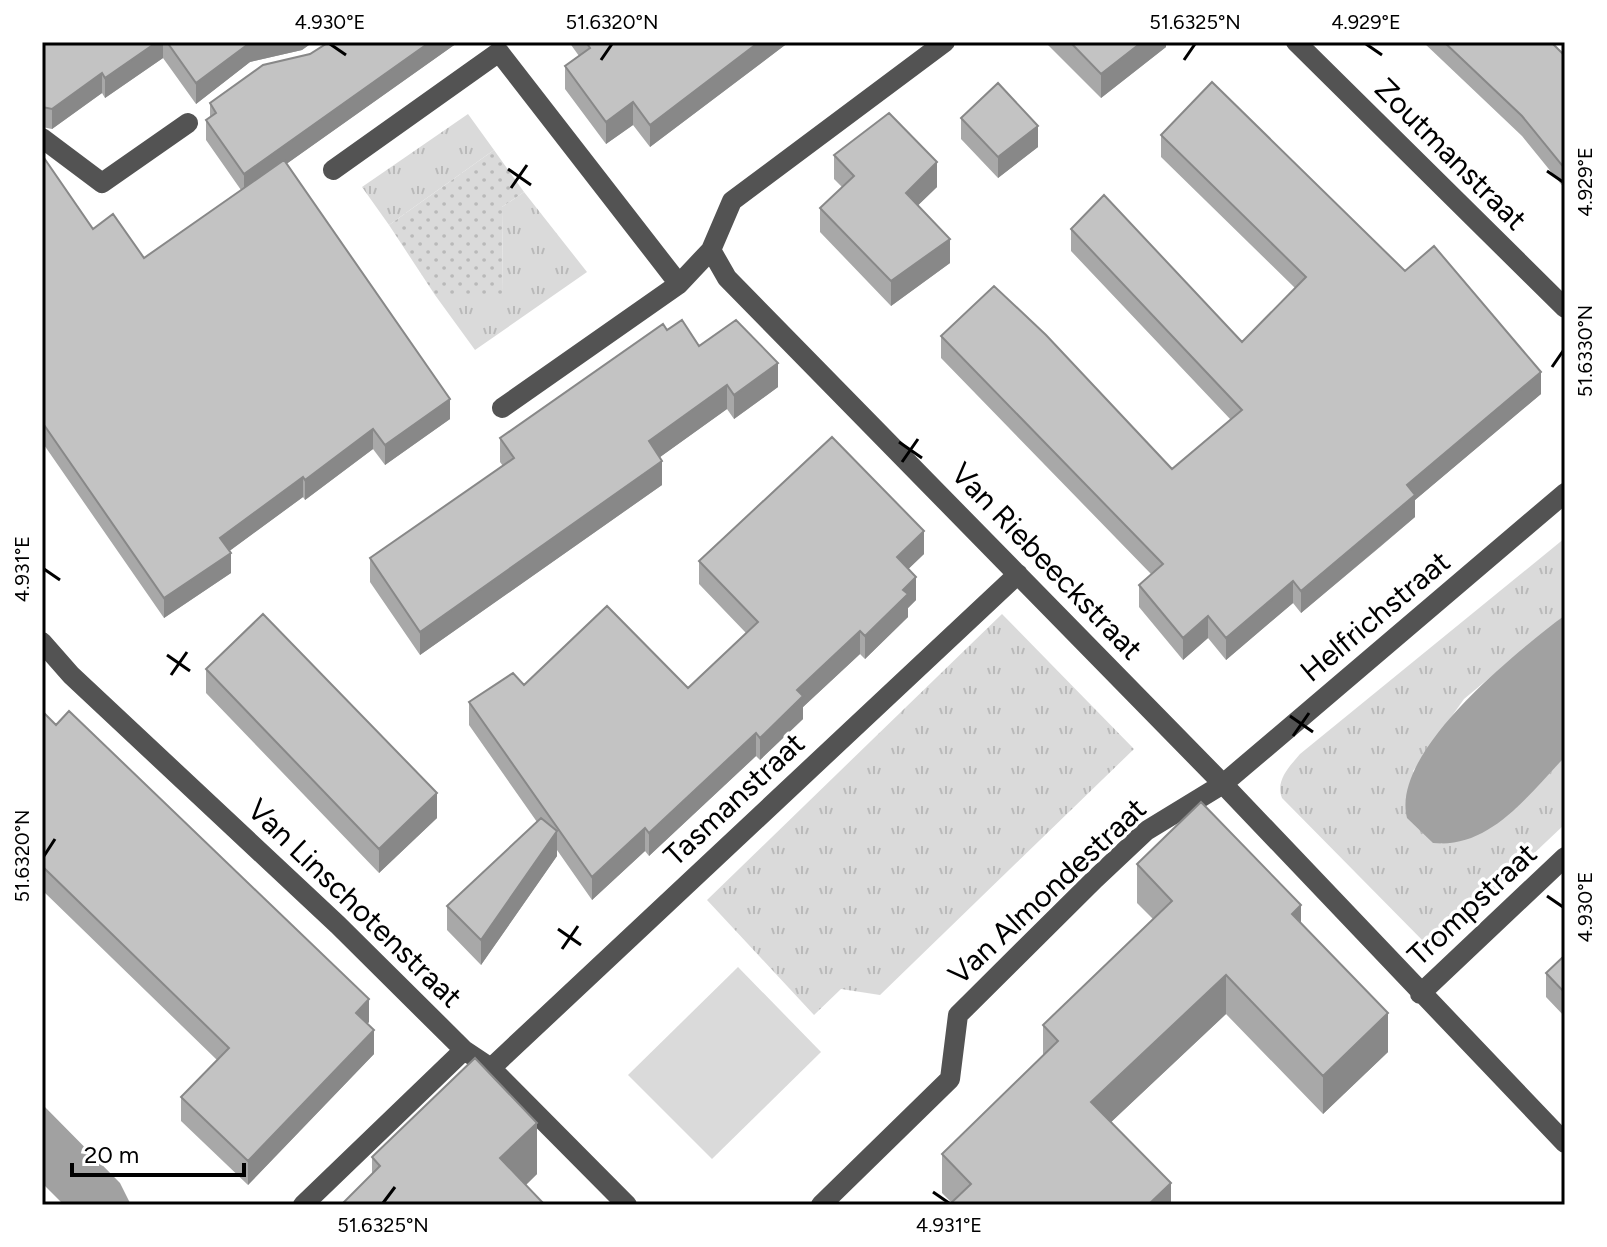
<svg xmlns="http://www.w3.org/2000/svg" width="1607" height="1247" font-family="Figtree,sans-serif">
	<defs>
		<pattern id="grass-tufts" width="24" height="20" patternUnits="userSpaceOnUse" patternTransform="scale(2)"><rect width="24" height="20" fill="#dadada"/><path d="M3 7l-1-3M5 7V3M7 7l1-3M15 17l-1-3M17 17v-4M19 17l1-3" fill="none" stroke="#b9b9b9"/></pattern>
		<pattern id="park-dots" width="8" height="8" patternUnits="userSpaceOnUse" patternTransform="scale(2)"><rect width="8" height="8" fill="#dadada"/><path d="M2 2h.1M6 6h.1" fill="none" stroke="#b9b9b9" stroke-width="1.8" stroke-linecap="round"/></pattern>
	</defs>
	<rect width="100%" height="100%" fill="#fff"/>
	<path fill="url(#grass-tufts)" d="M468,114l26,36 -105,75 -27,-38z
		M524,192l63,80 -112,78 -40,-55 68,-1 -1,-87z
		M1565,538v77l-101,84 -51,72 28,73 74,-35 50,-52v67l-107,101 -14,8 -4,11 -11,3 -147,-149c-7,-17 7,-31 18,-44z
		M1002,614l132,135 -254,246 -39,-6 -27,26 -107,-115z"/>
	<path fill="url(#park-dots)" d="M494,150l30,42 -22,15 1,88h-68l-46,-70z"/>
	<path fill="#dadada" d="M738,967l83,85 -109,107 -84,-84z"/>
	<path fill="#a1a1a1" d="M1565,615v142c-37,38 -75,92 -132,86l-26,-25c-17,-67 111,-167 158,-203z
		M42,1104l78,79 11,22h-67l-22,-22z"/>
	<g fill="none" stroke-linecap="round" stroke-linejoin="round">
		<path stroke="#535353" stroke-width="20" d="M945,42l-213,159 -21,49 16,28 496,506 342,359
			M1296,42l269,266
			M42,138l60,45 86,-60
			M333,170l166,-118 180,232 32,-34
			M502,408l177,-124
			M42,642l29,33 267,250 126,125 27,18 136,137
			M1420,994l145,-137
			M491,1068l527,-494
			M303,1205l161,-155
			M821,1205l129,-126 8,-64 137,-136 51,-48 77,-47 342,-291"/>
	</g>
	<path fill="#a8a8a8" d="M42,42h271l-11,8 -52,12 -54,42 -33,-46 -58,40 -3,-5 -50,36 -10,-2z
		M457,42v1l-171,121 164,255 -65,46 -12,-16 -68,51 -2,-3 -74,54 2,22 -67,45 -122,-176v-287l51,74 51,29 97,-68 -35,-50v-20l4,-3v-14z
		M569,42h220l-139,105 -17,-22 -27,19 -41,-55v-23l14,-10z
		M1048,42h118v5l-65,51 -53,-53z
		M1423,42h128l14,14v133l-43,-53z
		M961,118l77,29 -40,31 -37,-39z
		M1161,135l244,136 136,123 -126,106v17l-35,30 -79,66 -8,-10 -67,57 -18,-22 -25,22 -44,-53v-22l12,-11 -210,-216v-22l231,133 59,-49 -160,-169v-22l171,113 53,-54 -134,-131z
		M834,155l103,32 -19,18 32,58 -59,43 -71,-74v-24l22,-21 -8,-8z
		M667,330l32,16 79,41 -44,32 -7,-10 -67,48 2,28 -242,170 -50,-73v-24l133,-92 -3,-4v-24z
		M924,554l-16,15 8,31 -8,8v9l-43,42 -5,-5 -57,53v12l-43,41 -4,-4 -107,100 -4,-5 -53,49 -35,-50v6l-76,109 -34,-35v-24l90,-84 -68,-97v-23l55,-17 164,3 58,-55 -47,-49v-23z
		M206,669l231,149 -58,55 -173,-180z
		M42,711l327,311 -2,2 7,30 -126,131 -67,-64v-24l36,-37 -175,-170z
		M1137,864l164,60 87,128 -65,62 -97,-100 -115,108 60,83 -219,-2 -10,-10v-39l101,-98v-31l110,-106 -16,-16z
		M1565,955v62l-19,-20v-24z
		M372,1157l165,17 -11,11 -154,-10z"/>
	<path fill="#888" d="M157,42h6v16l-58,40v-20z
		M250,42h63l-11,8 -52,12 -54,42v-21z
		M430,42h27v1l-213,151v-20z
		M759,42h30l-139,105v-22z
		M1142,42h24v5l-65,51v-24z
		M102,73v20l-50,36v-20z
		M633,102v23l-27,19v-22z
		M1038,126v21l-40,31v-21z
		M937,162v25l-31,30v-24z
		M950,239v24l-59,43v-25z
		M778,363v24l-44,32v-24z
		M1541,372v22l-126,106v17l-114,96v-22l106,-106z
		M727,385v24l-78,56v-24z
		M450,399v20l-65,46v-20z
		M373,429v20l-68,51v-20z
		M662,461v24l-242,170v-23z
		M303,477v20l-83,61v-20z
		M924,531v23l-27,26v-23z
		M231,553v20l-67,45v-20z
		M916,577v23l-8,8v9l-43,42v-23l38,-46z
		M1293,581v22l-67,57v-22z
		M1208,616v22l-25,22v-22z
		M860,631v23l-57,53v12l-43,41v-22l37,-48z
		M756,733v23l-107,100v-23z
		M437,793v25l-58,55v-24z
		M645,828v23l-53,49v-23z
		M557,831v25l-76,109v-25z
		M1301,905v39l-9,-30z
		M1226,975v39l-135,127v-39z
		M369,999v23l-13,14v-23z
		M1388,1013v39l-65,62v-38z
		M374,1030v24l-126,131v-24z
		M537,1123v51l-32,31 -5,-47z
		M1171,1183v22h-23z"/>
	<path fill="#c3c3c3" stroke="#888" stroke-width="2" d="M42,42h115l-52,36 -3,-5 -50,36 -10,-2z
		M167,42h84l-55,41z
		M329,42h101l-186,132 -38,-54 10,-7 -6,-10 53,-38 47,-11z
		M586,42h173l-109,83 -17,-23 -27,20 -41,-56 25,-18z
		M1070,42h72l-41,32z
		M1444,42h107l14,14v113l-43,-53z
		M1212,82l193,189 29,-25 107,126 -134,113 8,10 -114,96 -8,-10 -67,57 -18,-22 -25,22 -44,-53 24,-21 -222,-228 53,-50 52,49 126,134 70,-59 -171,-181 33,-34 138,147 64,-65 -145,-142z
		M998,83l40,43 -40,31 -37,-39z
		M889,113l48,49 -31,31 44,46 -59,42 -71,-73 34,-32 -20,-21z
		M42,155l51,74 20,-15 31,44 140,-98 166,239 -65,46 -12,-16 -68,51 -2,-3 -83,61 11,15 -67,45 -122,-176z
		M682,320l17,26 37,-26 42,43 -44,32 -7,-10 -78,56 13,20 -242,171 -50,-74 144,-100 -14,-20 163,-114 4,6z
		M832,437l92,94 -27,26 19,20 -13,13 5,4 -43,42 -5,-5 -63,59 6,6 -43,42 -4,-5 -107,100 -4,-5 -53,49 -123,-175 44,-29 11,12 83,-79 81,82 70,-66 -59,-61z
		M263,614l174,179 -58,56 -173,-180z
		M42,711l14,14 13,-14 300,288 -13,14 18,17 -126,131 -67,-64 48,-49 -187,-182z
		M1201,802l100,103 -9,9 96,99 -65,63 -97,-101 -135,127 80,81 -23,22h-199l22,-21 -29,-30 116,-113 -15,-16 129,-124 -35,-37z
		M541,818l16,13 -76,109 -34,-34z
		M1565,955v38l-19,-20z
		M475,1058l62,65 -37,35 45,47h-204l39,-39 -8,-9z"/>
	<path fill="none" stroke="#000" stroke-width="3" d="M330,44l16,11M1366,44l16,11M601,60l11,-16M1184,60l11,-16M508,169l23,16M1547,171l16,11M511,188l16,-23M1552,367l11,-16M899,442l23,16M902,462l16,-23M44,569l16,11M167,655l23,16M171,675l16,-23M1290,716l23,16M1293,736l16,-23M44,856l11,-17M1547,896l16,11M558,929l23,16M562,949l16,-23M933,1192l16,11M383,1203l12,-16"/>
	<g text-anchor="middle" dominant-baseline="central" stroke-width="7" stroke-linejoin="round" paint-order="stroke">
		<g font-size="30" fill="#000" stroke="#fff">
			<text transform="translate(1451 154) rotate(45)">Zoutmanstraat</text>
			<text transform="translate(1047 561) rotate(46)">Van Riebeeckstraat</text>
			<text transform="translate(1375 616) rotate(-40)">Helfrichstraat</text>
			<text transform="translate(734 799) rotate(-43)">Tasmanstraat</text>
			<text transform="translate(1047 891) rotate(-43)">Van Almondestraat</text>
			<text transform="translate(355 903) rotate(44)">Van Linschotenstraat</text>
			<text transform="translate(1472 904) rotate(-43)">Trompstraat</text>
		</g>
	</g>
	<rect width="1607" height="1247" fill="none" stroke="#ffffff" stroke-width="88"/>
	<path d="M72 1163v12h172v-12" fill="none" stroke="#000000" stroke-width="4"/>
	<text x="84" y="1163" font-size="24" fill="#000000" stroke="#ffffff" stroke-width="6" paint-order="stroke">20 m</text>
	<rect x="44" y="44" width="1519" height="1159" fill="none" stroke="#000" stroke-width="3"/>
	<g font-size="20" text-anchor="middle" fill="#000">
		<text x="330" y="29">4.930°E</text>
		<text x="612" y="29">51.6320°N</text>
		<text x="1195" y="29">51.6325°N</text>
		<text x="1366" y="29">4.929°E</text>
		<text transform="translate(1585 182) rotate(-90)" y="7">4.929°E</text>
		<text transform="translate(1585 351) rotate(-90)" y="7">51.6330°N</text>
		<text transform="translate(22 569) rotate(-90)" y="7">4.931°E</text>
		<text transform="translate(22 856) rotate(-90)" y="7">51.6320°N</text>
		<text transform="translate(1585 907) rotate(-90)" y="7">4.930°E</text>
		<text x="383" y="1232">51.6325°N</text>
		<text x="949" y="1232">4.931°E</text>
	</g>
</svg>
